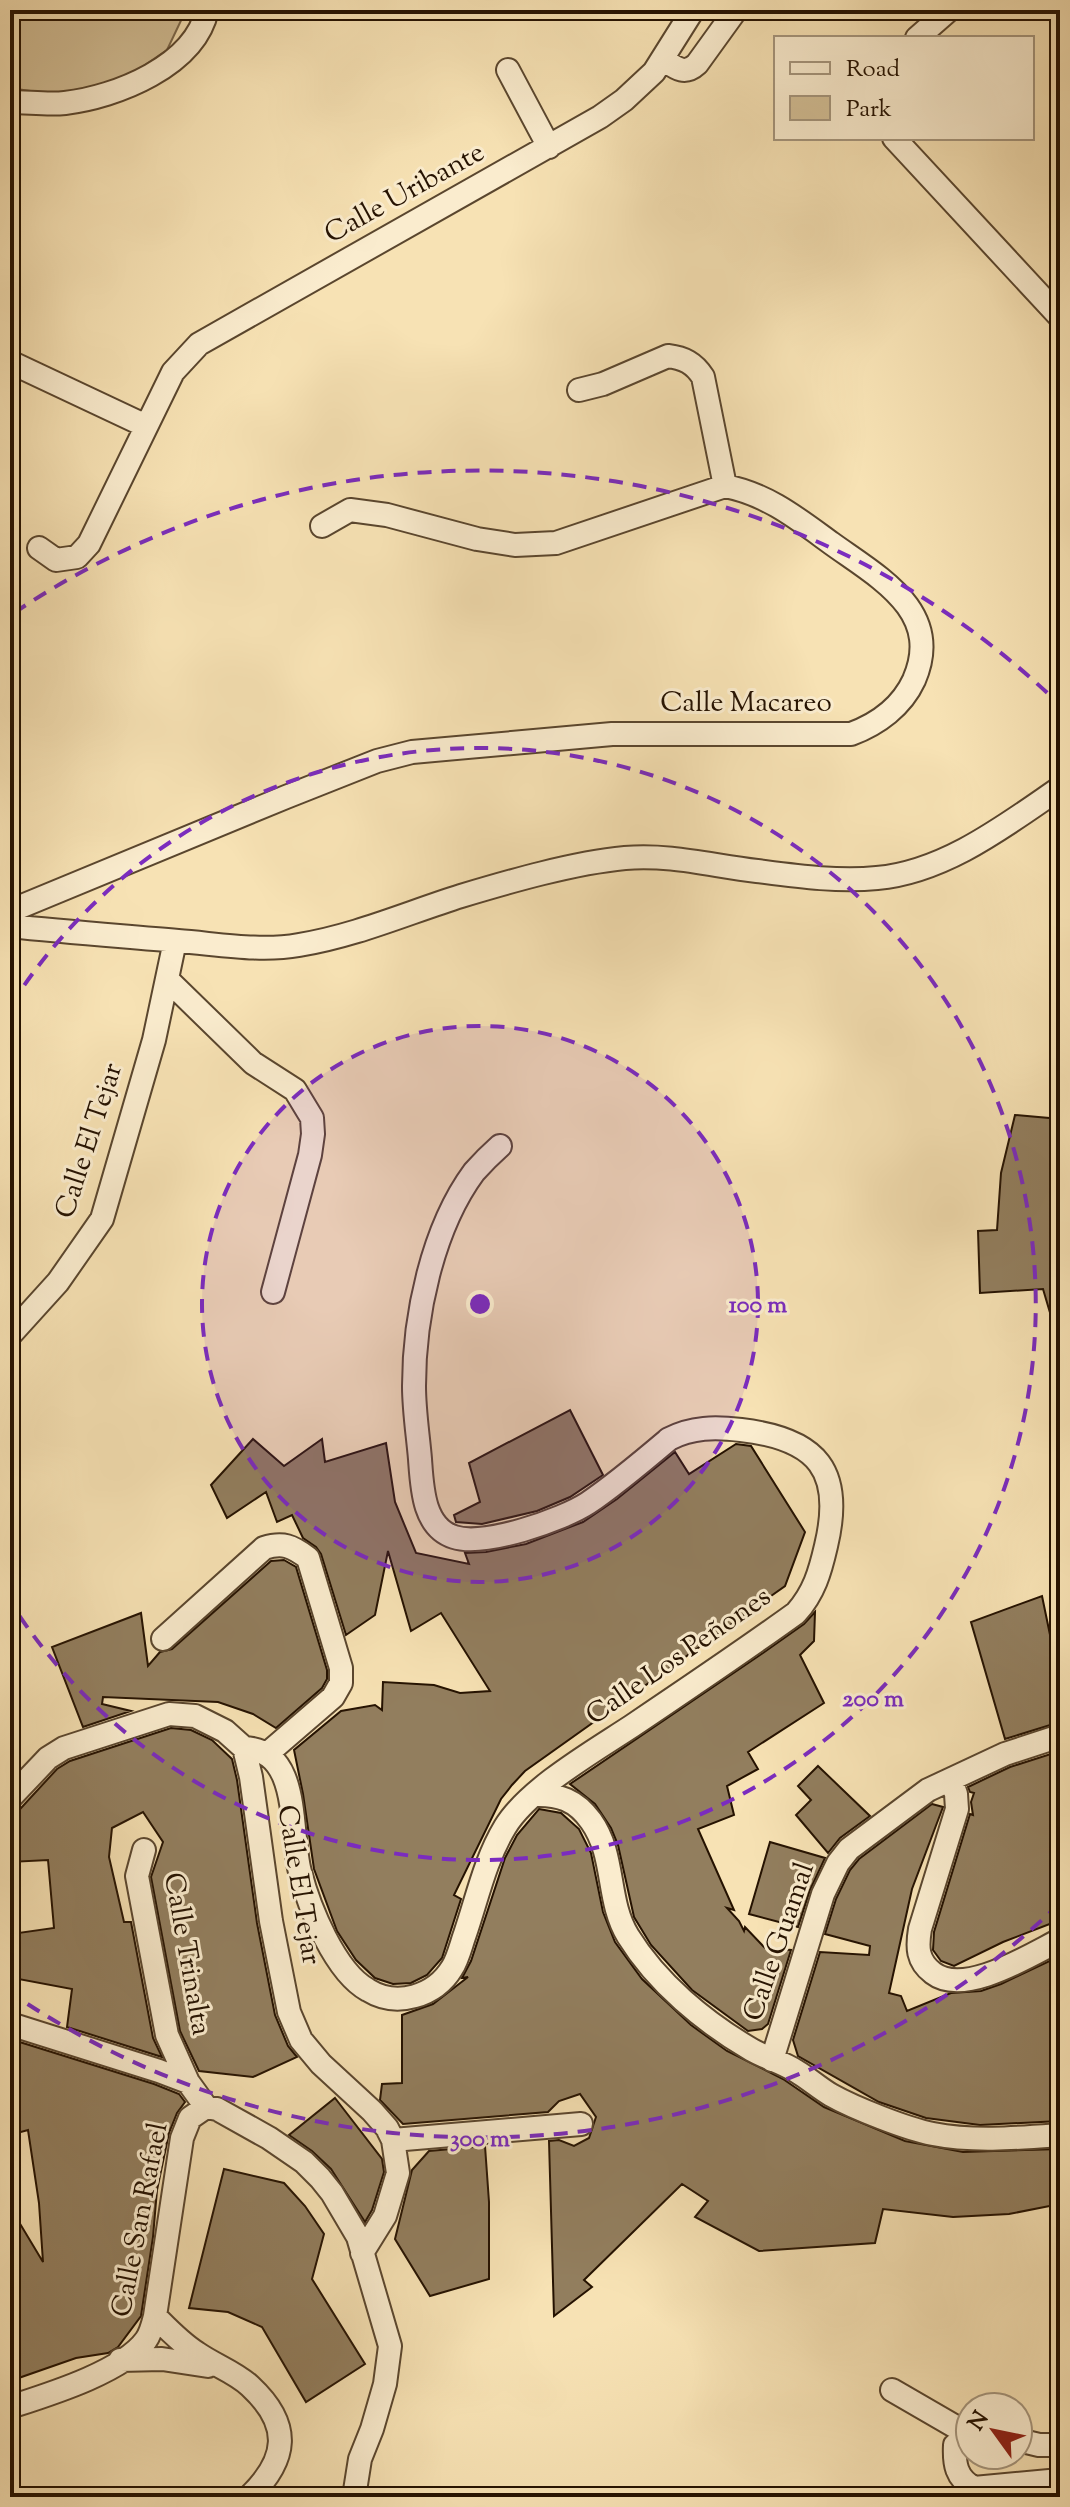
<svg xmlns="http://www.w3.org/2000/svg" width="1070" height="2507" font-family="'Sorts Mill Goudy',serif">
	<rect width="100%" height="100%" fill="#f7e2b4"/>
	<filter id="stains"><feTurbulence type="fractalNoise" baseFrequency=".0025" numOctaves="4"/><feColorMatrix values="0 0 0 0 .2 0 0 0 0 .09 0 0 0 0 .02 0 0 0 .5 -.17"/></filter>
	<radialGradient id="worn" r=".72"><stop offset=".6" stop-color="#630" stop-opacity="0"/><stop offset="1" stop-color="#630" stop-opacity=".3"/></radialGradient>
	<path fill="#d3bf96" stroke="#7c684c" stroke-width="2" d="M10,10h176l-19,40 -44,30 -52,17 -61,-9z"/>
	<path fill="#927e5e" stroke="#251201" stroke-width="2" d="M1015,1115l45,4v214h-4l-13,-44 -63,4 -2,-62 19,-1 4,-57z
		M570,1410l33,65 -33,22 -33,14 -55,13 -26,-2 -2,-7 26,-13 -11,-39z
		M253,1439l31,27 38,-27 3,23 61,-19 9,59 21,51 53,11 -4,-11 21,-1 40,-8 57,-22 34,-23 58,-47 14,22 47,-30 15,2 54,86 -20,54 -260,185 -13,14 -11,14 -47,96 7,4 -19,59 -15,17 -16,8 -18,1 -18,-6 -19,-18 -19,-29 -23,-62 -11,-75 -9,-44 47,-39 34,-6 7,5 1,-28 51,3 26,8 30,-2 -49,-78 -30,18 -23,-80 -13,64 -29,20 -25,-81 -5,-7 -13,-9 -11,-23 -15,7 -11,-30 -39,26 -16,-33z
		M284,1560l12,7 31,103v9l-5,9 -46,40 -23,-14 -35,-12 -115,-5 -1,7 29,7 -48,16 -31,-80 89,-34 7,53 12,-14 12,-3 99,-88z
		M1042,1596l13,63 5,-1v64l-55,17 -34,-117z
		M815,1612l-1,29 -14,14 24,48 -76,49 10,17 -31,17 7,29 -36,14 36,81 -7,-2 12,13 5,10 1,-4 20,21 26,2 -23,74 -6,5 -14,2 -56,-41 -41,-45 -17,-28 -16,-72 -7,-17 -16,-24 -25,-20 193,-131 41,-29z
		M171,1728l20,2 21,10 20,19 5,21 20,143 18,92 13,31 9,11 -44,20 -54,-6 -19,-40 -29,-154 12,-35 -20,-30 -31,16 -3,29 15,65h7l22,116 9,19 -95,-30 5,-38 -59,-11 -2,-44 43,-6 -6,-68 -38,2v-42l47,-51 13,-8z
		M1060,1751v169l-57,22 -49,24 -13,-5 -8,-11 1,-18 36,-118 3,1 -2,-13 3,-9 -4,-1 -2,-5 42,-20z
		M818,1766l52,50 -30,22 -12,15 -32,-38 15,-15 -13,-14z
		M932,1804l11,3 -31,82 -23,104 12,3 6,15 44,-18 30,-2 20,-7 59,-28v165l-80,4 -54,-7 -47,-16 -81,-46 -5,-16 27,-88 49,3 1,-9 -45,-12 11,-35 14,-29 9,-11z
		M539,1809l22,4 18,16 12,24 12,59 12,30 27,37 49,46 36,26 56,28 41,28 81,34 58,11 97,-3v55l-51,10 -56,3 -70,-8 -8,34 -116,8 -64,-34 13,-16 -26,-17 -98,96 8,7 -38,29 -5,-175 10,-1 15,6 15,-8 7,-21 -16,-23 -21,7 -11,11 -145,12 -23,-24 2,-16 20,-1v-68l31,-11 35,-27 -6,1 9,-17 34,-103 12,-23z
		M770,1842l55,16 -15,32 -12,37 -49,-13z
		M10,2039l144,45 25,10 6,8 -8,11 -8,20 -12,57 -4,47 -12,79 -23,31 -10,6 -32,5 -66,23v-174l33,55 -4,-59 -11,-73 -18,5z
		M335,2098l47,61 2,13 -12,38 -7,12 -34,-53 -19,-18 -23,-16z
		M485,2146l4,56v77l-59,17 -35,-57 17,-69 17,-19z
		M224,2169l60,14 21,23 19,28 -12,45 53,85 -59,38 -44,-75 -34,-15 -39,-4z"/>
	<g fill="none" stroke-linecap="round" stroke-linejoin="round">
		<defs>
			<path id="minor" d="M917,38l32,-28
				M664,60c13,9 21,15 33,4l39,-54
				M508,70l41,77
				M10,102c18,0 38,3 55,1 51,-6 130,-37 142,-93
				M894,138l166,179
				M10,362l136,64
				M579,390l24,-6 65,-28c16,2 26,7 35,21l22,109
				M39,548l17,12 21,-3 12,-13 84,-172 26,-28 401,-227 24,-17 30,-28 39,-62
				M10,911l276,-114 91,-36 35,-9 200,-18h239c27,-10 51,-28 63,-54 30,-69 -36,-103 -83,-137 -33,-24 -64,-49 -106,-57l-169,57 -41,2 -38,-6 -90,-24 -37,-5 -28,16
				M10,926c56,6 112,10 168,15 40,3 82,11 121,4 56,-9 108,-32 162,-49 50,-15 112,-33 164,-38 45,-4 88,8 132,13 39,5 81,11 120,7 68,-6 129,-53 183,-90
				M168,980l85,83 42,27 17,28 1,16 -3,21 -37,137
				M10,1335l48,-53 44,-63 52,-179 21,-99
				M163,1639l101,-91c19,-6 28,-2 44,10l33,110v15l-8,14 -65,56
				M244,1748c58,2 45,84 56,124 9,35 35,100 68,118 29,18 67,6 84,-22 6,-9 9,-23 13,-34 12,-35 20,-74 40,-107 23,-38 89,-76 127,-101 55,-37 110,-74 164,-113 18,-20 24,-41 30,-67 18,-75 -8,-107 -85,-116 -26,-3 -49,-3 -72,9 -26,22 -53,45 -81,64 -26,17 -104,44 -134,34 -31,-10 -32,-50 -34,-78 -2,-24 -6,-48 -6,-73 0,-69 18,-157 60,-214 8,-9 17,-18 26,-26
				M951,1780l5,14 1,15 -37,120c-3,18 -3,32 13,44 31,24 97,-18 127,-33
				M534,1795c25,-1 42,5 57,26 25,35 15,79 37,115 29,47 76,86 124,114 14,8 30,12 44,21 12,7 23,17 35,24 23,13 76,34 102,39 40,8 86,4 127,1
				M10,1798l38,-40 16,-10 105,-34 26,2 30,15 19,17 7,29 20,144 18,91 12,28 20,24 51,47 15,17 6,12 5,33 -13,43 -23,37
				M144,1850l-7,26 30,159 21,47 18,25
				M10,2024l149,47 29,11
				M772,2060l51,-166 15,-31 11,-14 79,-59 77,-36 55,-18
				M393,2140l188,-16
				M155,2316c13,13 26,27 42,37 17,12 38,19 53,33 42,39 38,73 -1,111
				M120,2360l42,-1 46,7
				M892,2390l76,44
				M10,2407c37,-12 113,-35 136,-67 5,-7 7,-16 9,-24l27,-178 8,-20 16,-11 11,2 52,29 35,24 16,16 12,15 26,44 32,109 -5,38 -13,45 -12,30 -6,38
				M970,2434l-15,11c-1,19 1,33 19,43l86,-8
				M1018,2440l21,5h21"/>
		</defs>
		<use href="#minor" stroke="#5a462e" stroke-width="26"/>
		<use href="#minor" stroke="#faecce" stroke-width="22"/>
	</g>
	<circle cx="480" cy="1304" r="278" fill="#7b2cbf" fill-opacity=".12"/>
	<g fill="none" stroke="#7b2cbf" stroke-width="4" stroke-dasharray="14 10">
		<circle cx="480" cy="1304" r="278"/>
		<path d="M11 1005A556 556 0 1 1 11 1603"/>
		<path d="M1059 1904A834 834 0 0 1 14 1995M14 613A834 834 0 0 1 1059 704"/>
	</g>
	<g text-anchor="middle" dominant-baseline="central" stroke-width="6" stroke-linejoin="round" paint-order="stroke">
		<g font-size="28" fill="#251201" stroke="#faecce">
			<text transform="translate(405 194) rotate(-29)">Calle Uribante</text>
			<text x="746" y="704">Calle Macareo</text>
			<text transform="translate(90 1141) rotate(-72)">Calle El Tejar</text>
			<text transform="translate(679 1657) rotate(-35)">Calle Los Peñones</text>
			<text transform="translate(298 1885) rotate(81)">Calle El Tejar</text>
			<text transform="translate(780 1942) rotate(-71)">Calle Guamal</text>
			<text transform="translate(186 1954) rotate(80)">Calle Trinalta</text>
			<text transform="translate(141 2220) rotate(-79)">Calle San Rafael</text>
		</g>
	</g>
	<circle cx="480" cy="1304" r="12" fill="#7b2cbf" stroke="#faecce" stroke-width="4"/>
	<g font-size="24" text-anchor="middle" font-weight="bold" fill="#7b2cbf" stroke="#faecce" stroke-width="6" stroke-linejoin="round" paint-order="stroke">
		<text x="758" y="1312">100 m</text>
		<text x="873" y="1706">200 m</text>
		<text x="480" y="2146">300 m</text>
	</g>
	<rect width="1070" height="2507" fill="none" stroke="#f7e2b4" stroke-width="40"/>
	<rect x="12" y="12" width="1046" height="2483" fill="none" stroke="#251201" stroke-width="4"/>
	<rect x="20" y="20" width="1030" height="2467" fill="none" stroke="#251201" stroke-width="2"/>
	<rect x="774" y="36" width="260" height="104" fill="#faecce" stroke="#a5957c" stroke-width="2"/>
	<rect x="790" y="62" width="40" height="12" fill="#faecce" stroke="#a5957c" stroke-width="2"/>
	<text x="846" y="76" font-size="24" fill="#251201">Road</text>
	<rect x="790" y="96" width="40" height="24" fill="#d3bf96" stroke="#a5957c" stroke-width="2"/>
	<text x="846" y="116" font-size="24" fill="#251201">Park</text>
	<g transform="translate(994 2431) rotate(303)"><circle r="38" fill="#faecce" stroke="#a5957c" stroke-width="2"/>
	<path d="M0-6L14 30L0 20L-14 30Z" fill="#8f2418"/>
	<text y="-12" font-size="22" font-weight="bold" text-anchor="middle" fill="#251201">N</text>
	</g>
	<rect width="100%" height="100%" filter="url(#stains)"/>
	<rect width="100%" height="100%" fill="url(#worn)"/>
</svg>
